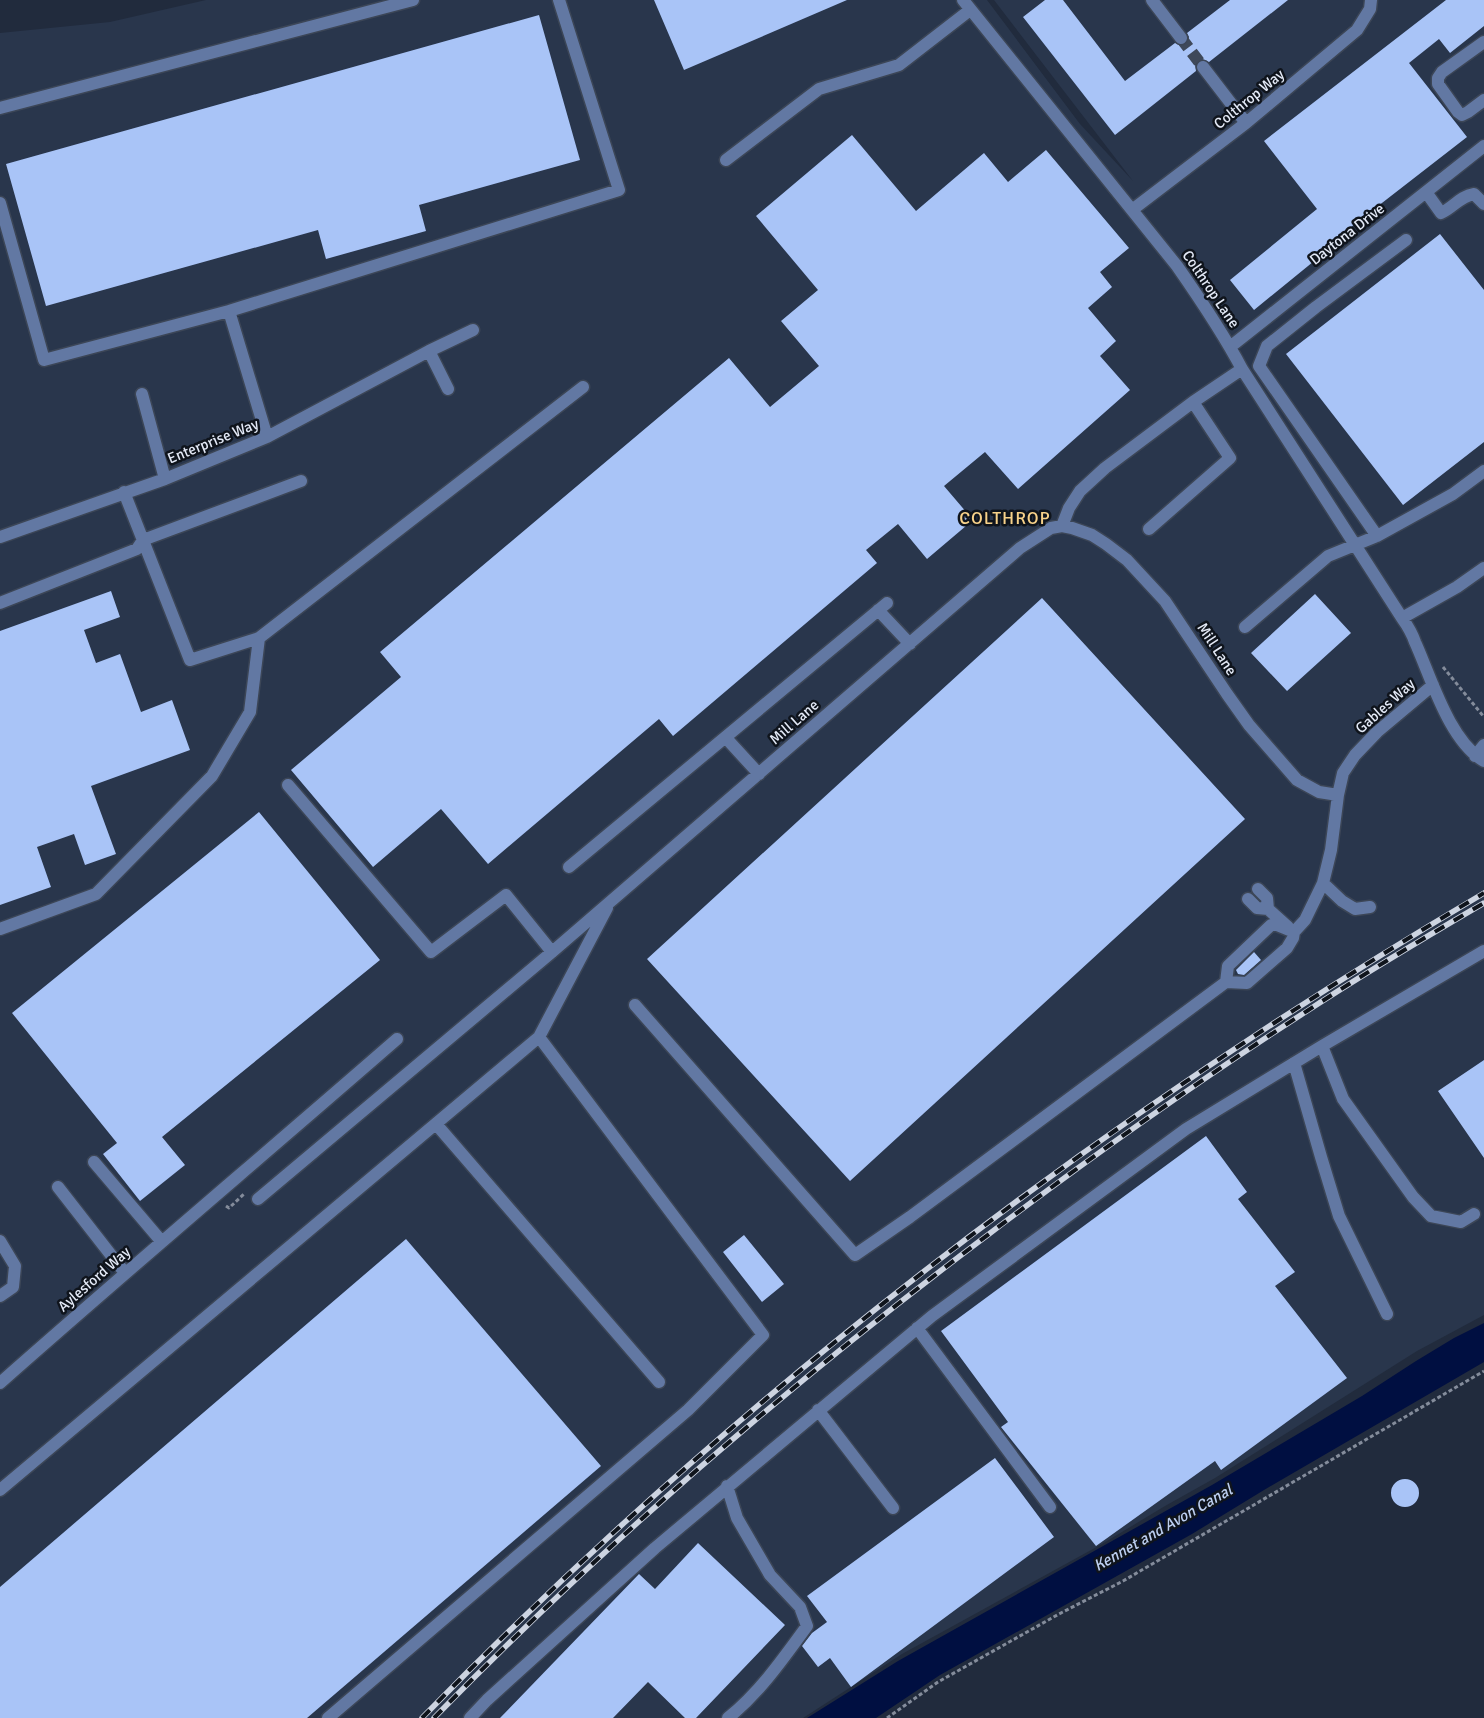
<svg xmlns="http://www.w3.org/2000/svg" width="1484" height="1718" font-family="Signika,sans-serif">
	<rect width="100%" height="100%" fill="#212b3d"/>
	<path fill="#29364c" d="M206,0h781l93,124 53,57 -139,-181h490v1315l-67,36 -202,127 -50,28 -63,38 -200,110 -99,64h-803v-1685l110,-11z"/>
	<path fill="#000f41" d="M1484,1323v39l-220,128 -72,44 -252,141 -64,43h-69l91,-57 314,-176 150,-89 54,-35 38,-23z"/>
	<path fill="#a9c4f7" d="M654,0h193l-163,70z
		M1045,0h18l62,81 50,-38 7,3 4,-2 3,-7 -2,-4 43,-33h58l-79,62 -7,-3 -4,2 -3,3 1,7 -81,64 -92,-118z
		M1446,0h38v26l-34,27 -11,-14 -30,24 58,74 -134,104 2,3 -81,66 -24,-30 87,-71 -53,-68z
		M539,15l41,145 -161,45 7,26 -100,28 -8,-29 -272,76 -40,-142z
		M852,135l64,76 68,-58 24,29 38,-32 83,98 -29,24 12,15 -24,21 28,33 -16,15 30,34 -112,99 -33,-37 -41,34 29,34 -46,39 -29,-35 -32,26 11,13 -204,173 -14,-17 -171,145 -47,-55 -68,58 -82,-97 110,-93 -21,-25 349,-294 41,49 49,-41 -38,-45 37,-31 -62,-74z
		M1440,234l44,56v152l-81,63 -117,-151z
		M111,591l9,26 -36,13 12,33 24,-9 21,58 31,-12 18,50 -99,36 25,68 -31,11 -11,-31 -37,13 14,40 -51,18v-274z
		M1315,594l36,39 -64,58 -36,-38z
		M1042,598l203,221 -395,362 -203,-222z
		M259,812l121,148 -218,177 23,28 -45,36 -37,-47 14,-11 -105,-130z
		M1254,952l7,8 -17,15 -6,-1 -2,-4z
		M1484,1060v98l-46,-67z
		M1206,1136l41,56 -9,7 57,73 -20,14 72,92 -126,92 -6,-9 -119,85 -95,-119 7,-5 -67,-91z
		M744,1235l40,49 -22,18 -39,-50z
		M406,1239l195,227 -294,252h-307v-131z
		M995,1458l59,79 -203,150 -21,-29 -12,9 -16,-21 10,-13 15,-11 -20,-26z
		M1391 1493a14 14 0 1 1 28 0a14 14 0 1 1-28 0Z
		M698,1543l87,82 -89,93h-11l-37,-36 -35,36h-113l139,-144 16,15z"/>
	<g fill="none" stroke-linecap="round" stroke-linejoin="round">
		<path stroke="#3e4859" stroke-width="12" stroke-dasharray="12 6" stroke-linecap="butt" d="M1181,38l22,29"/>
		<defs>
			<path id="minor" d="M963,0l214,266c23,33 46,67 65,103l160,249
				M1152,0l29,38
				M1484,42l-42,30 -4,6v6l20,28 4,3 6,-3 16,-12
				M1203,67l43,56
				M0,108l413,-108
				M726,160l93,-71 80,-24 71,-55
				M1426,192l15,21c12,-5 19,-17 33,-19l10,10
				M0,203l44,157 185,-49 390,-121 -60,-190
				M1132,210l114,-87 111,-93 13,-21 1,-9
				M229,311l38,126
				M1230,347l254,-201
				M429,351l19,38
				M142,394l23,85
				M1062,526l7,-18 11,-17 25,-23 88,-66 49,-33
				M1149,529l81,-71 -37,-56
				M1377,536l-118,-170 8,-20 49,-39 90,-67
				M0,537l165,-58 102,-42 162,-86 44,-21
				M1484,568l-27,19 -55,31c5,7 10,15 13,24 16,35 34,99 69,119
				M0,603l137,-54 6,-9 158,-59
				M878,610l32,34
				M1245,627l83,-71 49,-20 76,-42 31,-23
				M259,638l324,-251
				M726,738l33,36
				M1475,756l9,-11
				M288,785l143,167 75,-57 46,57
				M569,867l318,-264
				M1323,883l19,18 13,8 15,-2
				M1258,889l9,9 1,11
				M1248,899l9,9 11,1 20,18
				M0,929l96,-35 116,-118 38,-64 9,-74 -69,22 -66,-168
				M1226,982l2,-16 43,-41h6l17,7
				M635,1005l220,250 55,-38 316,-235 21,1 40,-35 6,-10 1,-6 11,-12 18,-37 8,-33 7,-55 5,-22 12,-18 22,-23 56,-47
				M1322,1046l21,53 70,98 18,19 30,6 13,-8
				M1294,1063l27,94 18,59 48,98
				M436,1124l223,258
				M94,1162l68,80
				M58,1187l67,86
				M258,1199l294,-247 468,-404 31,-20 11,-2 10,2 20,7 14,9 21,16 38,41 62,93 22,31 48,55 22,12 19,3
				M0,1241l15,25 -2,21 -13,9
				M917,1328l133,179
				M0,1383c131,-116 265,-229 397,-344
				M818,1410l75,98
				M727,1486l10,32 33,57 30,32 7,19c-24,33 -47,66 -79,92
				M0,1490l539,-453
				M328,1718l360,-308 75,-75 -224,-298 68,-129
				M470,1718l17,-18 168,-152 277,-232 254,-187 136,-83 162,-95"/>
		</defs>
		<use href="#minor" stroke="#3c4657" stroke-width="15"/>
		<path stroke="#848c9b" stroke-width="3" stroke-dasharray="4 2.5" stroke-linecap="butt" d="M1443,667l41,50
			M226,1206l3,2 15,-14
			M887,1718l51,-36 121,-68 64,-33 361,-210"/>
		<use href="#minor" stroke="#6278a3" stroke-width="12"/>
		<defs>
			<path id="rail" d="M422,1718c314,-322 675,-597 1062,-825
				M434,1718c172,-176 358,-336 555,-484 103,-78 209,-153 318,-223 58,-38 117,-73 177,-108"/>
		</defs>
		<use href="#rail" stroke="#cdd4e1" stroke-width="5.5"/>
		<use href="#rail" stroke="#0f141c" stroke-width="4" stroke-dasharray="11" stroke-linecap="butt"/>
	</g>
	<g text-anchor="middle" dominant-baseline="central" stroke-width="5" stroke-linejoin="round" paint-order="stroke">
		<g font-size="15" fill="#e4eaf7" stroke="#0f141c">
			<text transform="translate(1249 99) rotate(-39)">Colthrop Way</text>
			<text transform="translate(1347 234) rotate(-38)">Daytona Drive</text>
			<text transform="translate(1211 289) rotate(56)">Colthrop Lane</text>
			<text transform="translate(213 441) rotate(-22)">Enterprise Way</text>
			<text transform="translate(1217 649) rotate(57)">Mill Lane</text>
			<text transform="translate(1385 706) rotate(-42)">Gables Way</text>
			<text transform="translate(794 722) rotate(-41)">Mill Lane</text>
			<text transform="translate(94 1279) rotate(-41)">Aylesford Way</text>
		</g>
		<g font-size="16" font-style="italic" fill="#bccef0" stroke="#0f141c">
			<text transform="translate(1163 1528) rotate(-30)">Kennet and Avon Canal</text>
		</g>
		<g font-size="18" letter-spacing="1" fill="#f8d28a" stroke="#0f141c">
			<text x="1005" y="518">COLTHROP</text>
		</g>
	</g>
</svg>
